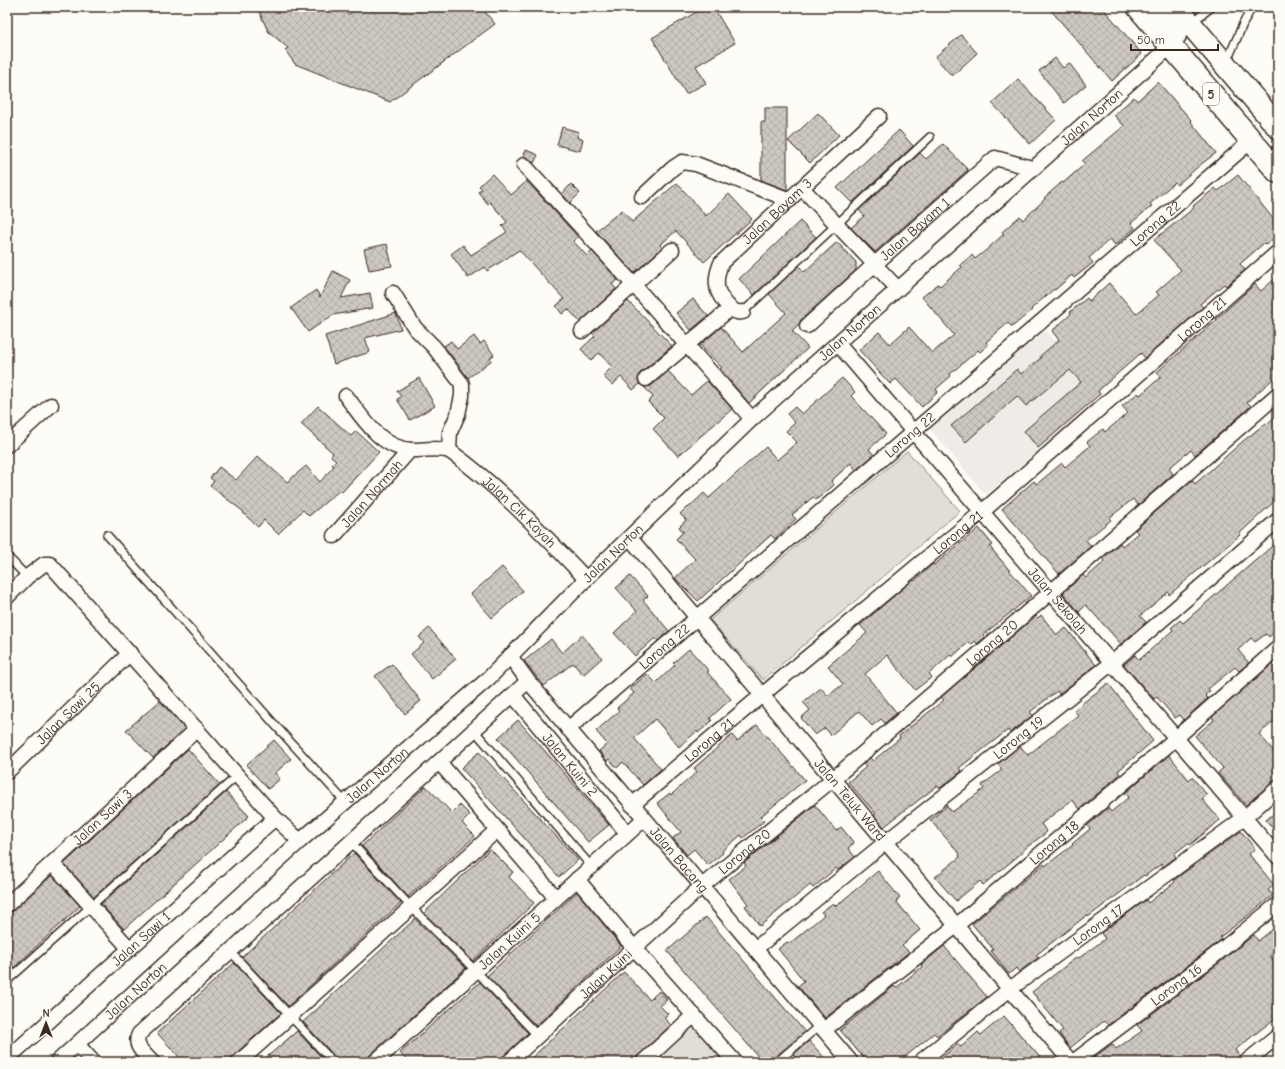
<svg xmlns="http://www.w3.org/2000/svg" width="1285" height="1069" font-family="'Comic Neue',sans-serif">
	<defs>
		<pattern id="building-cross-hatch" width="8" height="8" patternUnits="userSpaceOnUse"><rect width="8" height="8" fill="#cdc8c2"/><path d="M0 0l8 8M0 8l8-8" fill="none" stroke="#b1aca6"/></pattern>
	</defs>
	<rect width="100%" height="100%" fill="#fdfcf7"/>
	<filter id="ink" filterUnits="userSpaceOnUse"><feTurbulence type="fractalNoise" baseFrequency=".025" numOctaves="2"/><feDisplacementMap in="SourceGraphic" scale="8" xChannelSelector="R" yChannelSelector="G"/><feConvolveMatrix kernelMatrix="1 2 1 2 8 2 1 2 1" color-interpolation-filters="sRGB"/></filter>
	<g filter="url(#ink)">
		<path fill="#efece7" d="M1046,330l57,66 -117,99 -57,-67z"/>
		<path fill="#e1ded7" stroke="#8e847a" d="M907,451l53,60 -197,169 -53,-60z
			M694,1015l41,47h-90z"/>
		<path fill="url(#building-cross-hatch)" stroke="#3b2a1e" d="M257,7h85l6,8 10,-8h123l14,17 -105,78 -95,-38 -10,-14 3,-2 -20,-17z
			M705,7h8l22,36 -39,23 10,17 -20,11 -34,-56z
			M1048,7h54l40,47 -30,27z
			M961,35l16,18 -25,23 -17,-19z
			M1055,58l8,10 6,-5 17,22 -22,18 -25,-32z
			M1018,79l38,41 -26,24 -38,-41z
			M1158,82l34,39 -1,1 25,31 -16,12 -23,20 -2,-3 -25,22 2,2 -21,17 4,5 -20,17 -5,-6 -21,19 4,5 -19,15 -2,-3 -17,15 -1,-1 -23,20 1,1 -20,17 -4,-4 -22,19 2,3 -8,7 -2,-2 -28,24 1,2 -15,13 2,3 -16,15 -26,-28 -6,5 -31,-34 20,-18 11,12 19,-17 23,26 22,-18 -32,-38 16,-13 2,2 22,-19 -2,-2 12,-10 3,4 10,-8 19,-17 -2,-2 18,-16 3,4 22,-21 -1,-1 18,-16 1,1 22,-19 -3,-3 42,-35 -10,-11 20,-18 3,4z
			M765,108h22v82l-26,-10v-58h4z
			M818,113l21,22 -29,28 -22,-22z
			M562,127l17,5 -2,6 6,1 -3,12 -23,-6z
			M899,130l14,16 -61,57 -15,-15z
			M943,144l25,26 -93,82 -24,-24 13,-12 -5,-6 61,-57 6,6z
			M526,150l12,5 -4,8 -7,-6h-4z
			M492,174l19,21 16,-14 51,56 -5,4 14,15 5,-5 26,29 -6,4 4,5 -36,33 -12,-13 -6,5 -6,-8 8,-7 -45,-49 -32,21 -2,-4 -17,11 -17,-24 12,-9 8,10 36,-23 -5,-6 5,-4 -17,-20 -2,2 -10,-12 4,-3 -3,-3z
			M1238,175l40,50v10l-12,10 -2,-2 -24,21 5,6 -19,16 -2,-2 -24,20 3,3 -58,51 -4,-5 -24,21 -19,17 2,3 -62,54 -14,-17 57,-49 -11,-12 -44,36 -9,-10 -51,46 -15,-16 66,-57 4,5 20,-16 -1,-2 19,-16 -7,-9 19,-17 -1,-2 17,-14 2,3 20,-18 27,31 23,-19 -3,-3 25,-22 -27,-30 40,-32 -1,-2 22,-18 3,3z
			M677,183l29,33 23,-22 23,25 -48,43 -28,-31 -16,14 2,3 -28,25 -38,-42 26,-21 10,12z
			M571,184l9,9 -10,10 -8,-9z
			M800,221l16,16 -62,58 -15,-16z
			M837,242l19,20v8l-55,50 -2,4 -7,7 16,17 -59,55 -29,-34 2,-1 -22,-23 21,-18 22,25 43,-39 -17,-19 30,-28 5,6z
			M387,244l5,22 -23,4 -5,-21z
			M333,271l17,9 -9,18 29,-5 3,15 -40,7 -25,17 -17,-24 25,-18 4,7z
			M1278,276v108l-5,-5 -26,23 4,4 -56,49 -4,-5 -22,18 4,6 -35,31 -5,-6 -24,19 2,2 -25,20 5,6 -32,28 -57,-65 32,-28 3,3 25,-21 3,4 25,-21 -3,-4 16,-13 2,3 23,-19 -6,-7 16,-13 2,2 21,-18 -4,-5 60,-52 -1,-1 4,-3 35,-32 6,7z
			M693,299l15,17 -17,14 -15,-17z
			M628,301l44,45 -32,27 -2,7 2,4 -7,6 -12,-13 -9,8 -9,-9 9,-9 -13,-14 -8,7 -10,-11 14,-13 -3,-3z
			M396,313l5,16 -36,9 5,14 -36,12 -9,-28z
			M474,336l6,8 4,-3 10,14 -4,3 2,2 -24,18 -24,-32 7,-5 6,8z
			M668,371l23,24 16,-14 25,28 -54,47 -25,-27 11,-11 -16,-16 5,-5 -9,-10 7,-1z
			M419,378l16,28 -25,14 -13,-21 4,-2 -4,-6z
			M842,378l13,14 -4,4 35,38 -17,15 5,6 -18,15 -5,-7 -20,18 3,4 -18,15 -3,-3 -21,18 4,4 -21,20 -4,-4 -73,66 -23,-23 20,-19 -19,-20 7,-7 -4,-5 7,-7 -6,-6 7,-7 1,1 16,-15 5,5 57,-51 11,13 20,-18 -11,-11 9,-8 -8,-9 8,-7 7,7z
			M318,406l33,30 5,-5 23,21 -37,40 -2,-2 -31,26 -6,-6 -25,24 -14,-14 -6,7 -15,-14 1,-1 -34,-26 4,-5 -4,-3 9,-11 17,13 22,-24 29,26 19,-16 14,16 14,-16 -2,-1 4,-5 -5,-4 2,-3 -32,-29z
			M1278,414v84l-39,36 1,1 -44,37 -27,23 -1,-3 -28,24 6,6 -25,22 -35,-39 -7,7 -16,-19 20,-18 3,3 19,-17 -2,-3 17,-15 2,3 16,-13 -3,-3 57,-50 3,4 48,-43 23,-18 1,1z
			M979,528l14,17 -3,2 41,49 -48,39 2,2 -8,7 -2,-3 -4,4 -2,-3 -17,15 -2,-2 -21,19 3,3 -17,13 -28,-35 -22,19 32,39 -12,10 -4,-4 -9,7 -13,-15 -28,24 -6,-7 -10,7 -14,-17 9,-8 -7,-8 18,-14 7,8 15,-12 -15,-18 39,-33 -7,-8 53,-45 1,1 19,-17 1,1z
			M1278,541v88l-9,8 -3,-3 -11,8 -4,-4 -13,12 11,13 -10,8 -4,-4 -27,22 2,2 -5,4 3,3 -24,22 -4,-5 -5,3 -18,-21 -3,2 -30,-34 11,-10 4,5 34,-30 -2,-2 9,-8 3,3z
			M502,567l21,24 -31,27 -21,-24z
			M630,576l18,20 -5,4 26,31 -11,10 -3,-3 -20,18 -21,-23 23,-22 -21,-23z
			M1041,615l16,20 9,-7 30,37 -37,29 -2,-3 -27,21 3,3 -23,18 -2,-3 -49,38 3,3 -22,17 -3,-2 -26,20v-1l-27,22 -10,-12 2,-1 -28,-32 18,-15 -3,-3 7,-6 3,3 27,-23 -1,-2 45,-36 -3,-3 95,-81 2,2z
			M429,628l27,31 -24,20 -21,-25 13,-11 -5,-6z
			M582,635l20,23 -19,17 -10,-12 -29,23 -20,-25 27,-22 11,14z
			M689,649l20,22 -2,1 24,27 -21,19 2,3 -14,12 -1,-2 -18,16 -24,-28 -21,19 27,31 -18,16 -20,-23 -6,6 -8,-9 -2,2 -8,-10 8,-7 -11,-13 23,-20 -2,-3 17,-15 -4,-4 17,-15 9,9 19,-18 -2,-2z
			M1278,659v59l-19,16 19,22v24l-6,2 -26,23 -28,-32 5,-5 -28,-32 19,-16 -2,-3z
			M392,664l29,37 -16,13 -30,-38z
			M1108,683l45,58 -35,30 2,3 -40,35 -8,-9 -31,24 6,8 -24,18 1,1 -41,34 -3,-4 -24,20 -21,-24 25,-20 -1,-2 1,-1 -30,-34 17,-14 5,6 32,-23 -2,-4 20,-15 -4,-6 22,-18 8,9 50,-40 -4,-5z
			M160,701l25,28 -32,29 -27,-28z
			M518,720l91,105 -21,17 -90,-104z
			M757,725l48,55 -45,37 4,4 -21,17 -2,-3 -19,16 1,2 -15,12 -14,-16 -7,6 -14,-17 8,-6 -24,-29 13,-10 1,2 26,-23 -3,-4 38,-33 5,6z
			M274,740l17,19 -16,14 5,6 -12,10 -22,-24z
			M188,749l32,36 -126,112 -30,-33z
			M479,752l99,108 -19,17 -98,-109z
			M1169,755l20,25 3,-3 15,18 -5,4 18,21 -30,25 -2,-2 -14,11 2,3 -13,10 -2,-3 -16,12 -1,-1 -56,42 -1,-2 -51,40 2,3 -19,14 -3,-4 -7,6 -18,-23 2,-2 -21,-25 72,-60 1,2 28,-21 -1,-1 18,-15 -3,-3 21,-18 3,4 18,-15 -4,-4z
			M426,786l26,27 8,-8 10,10 -8,8 13,13 -67,61 -46,-51z
			M226,792l23,24 -125,113 -23,-25z
			M815,805l21,26 5,-4 13,16 -6,5 7,9 -17,13 -2,-2 -23,20 -3,-3 -50,41 -15,-20 3,-2 -19,-25 17,-13 -2,-3z
			M1278,810v25l-12,-15z
			M1241,831l14,18 -6,5 25,31 -6,5 5,5 -23,19 -30,23 2,2 -18,14 -96,72 -4,-4 -34,27 -11,-15 4,-3 -31,-38 45,-35 2,1 26,-19 -4,-6 45,-33 2,3 27,-21 -1,-2z
			M490,849l23,23 -4,5 25,26 -61,58 -49,-48z
			M354,853l47,50 -113,103 -46,-49z
			M878,871l22,27 -4,3 24,29 -18,15 7,7 -84,66 -27,-32 6,-5 -26,-32 9,-7 2,2 35,-29 -3,-3 12,-9 3,3z
			M52,875l28,31 -73,68v-60l6,-3z
			M577,892l44,54 -85,80 -49,-50z
			M706,917l99,115 -31,26 -2,4h-9l-96,-111z
			M415,919l51,49 -97,88 -4,6h-27l-1,-3 -34,-37z
			M1278,925v25l-8,6 8,10v50l-43,34 5,6 -4,6h-63l-4,-5 -7,5h-74l24,-18 4,5 26,-18 -5,-6 77,-58 40,-32 4,6z
			M944,946l43,51 -50,39 -3,-3 -35,29h-32l-27,-32 54,-44 2,2 26,-21 -1,-2z
			M234,963l47,50 -48,43 -5,6h-44l-27,-29z
			M624,972l26,28 9,-9 8,9 -7,6 8,8 -4,4 7,7 -40,37h-104z
			M480,982l48,51 -31,29h-89l-8,-9z
			M1004,1016l40,46h-108l22,-18 3,3 17,-15 3,3z
			M297,1031l29,31h-65z
			M809,1041l12,13 6,8h-26l-7,-8z"/>
		<g fill="none" stroke-linecap="round" stroke-linejoin="round">
			<defs>
				<path id="lane" d="M1192,22l20,-15
					M1227,61l16,-37 9,-17
					M743,312l187,-175
					M107,535l169,191 69,76
					M7,556l20,21
					M474,730l117,136
					M351,842l60,65 65,64 62,65
					M230,951l103,111
					M7,981l231,-206
					M777,1062l43,-37"/>
				<g id="street">
					<path d="M524,165l110,120 118,134"/>
					<path d="M803,189l95,100"/>
					<path d="M642,197l31,-29 9,-6 14,2 94,36"/>
					<path d="M393,293l22,35 19,19 28,37v12l-4,18 -8,18 -1,18"/>
					<path id="s1" d="M743,312c-2,0 -4,1 -6,0 -9,-3 -20,-18 -20,-27 -1,-8 1,-14 4,-22l158,-147"/>
					<path id="s2" d="M807,326l68,-62 120,-106 37,10"/>
					<path d="M582,331l90,-81"/>
					<path id="s3" d="M838,344l440,513"/>
					<path d="M646,379l85,-71"/>
					<path id="s4" d="M346,396c16,21 35,53 66,54 9,0 32,-3 39,2 50,36 92,82 135,127"/>
					<path d="M7,445l44,-40"/>
					<path id="s5" d="M334,536l76,-86"/>
					<path id="s6" d="M630,538l441,524"/>
					<path d="M7,597l20,-20 17,-13h6l225,254 25,23"/>
					<path id="s7" d="M510,656l18,25 323,381"/>
					<path id="s8" d="M513,695l114,138"/>
					<path id="s9" d="M568,729l683,-588"/>
					<path d="M439,762l117,136"/>
					<path id="s10" d="M7,772l123,-119"/>
					<path id="s11" d="M632,805l130,-110 220,-183 296,-260"/>
					<path d="M53,864l77,85"/>
					<path d="M577,879l57,69 101,114"/>
					<path id="s12" d="M7,905l190,-176"/>
					<path id="s13" d="M755,949l131,-107 226,-179 166,-143"/>
					<path id="s14" d="M824,1030l132,-104 212,-181 110,-97"/>
					<path d="M77,1044l16,18"/>
					<path id="s15" d="M7,1059l268,-241"/>
					<path id="s16" d="M57,1062l243,-221 188,-162 98,-100 166,-160 419,-373"/>
					<path d="M152,1062c-8,-9 -19,-16 -13,-28l389,-353"/>
					<path d="M239,1062l258,-232"/>
					<path id="s17" d="M375,1062l269,-243"/>
					<path id="s18" d="M509,1062l193,-176 131,-107 218,-187 227,-198"/>
					<path d="M643,1062l51,-47"/>
					<path id="s19" d="M920,1062l90,-73 234,-171 34,-30"/>
					<path id="s20" d="M1073,1062l136,-102 69,-56"/>
					<path d="M1246,1062l32,-26"/>
				</g>
				<path id="highway" d="M1138,7l140,165
					M1159,7l16,23v5
					M1176,7l102,120"/>
			</defs>
			<use href="#lane" stroke="#3b2a1e" stroke-width="10"/>
			<use href="#street" stroke="#3b2a1e" stroke-width="17"/>
			<use href="#highway" stroke="#3b2a1e" stroke-width="25"/>
			<use href="#lane" stroke="#fdfcf7" stroke-width="7"/>
			<use href="#street" stroke="#fdfcf7" stroke-width="14"/>
			<use href="#highway" stroke="#fdfcf7" stroke-width="22"/>
		</g>
	</g>
	<g text-anchor="middle" dominant-baseline="central" stroke-width="3" stroke-linejoin="round" paint-order="stroke">
		<rect fill="#fdfcf7" stroke="#75695f" stroke-width="1" x="1203" y="83" width="16" height="22" rx="3"/>
		<g font-size="13" font-weight="bold" fill="#3b2a1e">
			<text x="1211" y="94">5</text>
		</g>
		<g font-size="14" fill="#3b2a1e" stroke="#fdfcf7">
			<text stroke="none"><textPath href="#s16" startOffset="1402">Jalan Norton</textPath></text>
			<text stroke="none"><textPath href="#s1" startOffset="140">Jalan Bayam 3</textPath></text>
			<text stroke="none"><textPath href="#s9" startOffset="775">Lorong 22</textPath></text>
			<text stroke="none"><textPath href="#s2" startOffset="145">Jalan Bayam 1</textPath></text>
			<text stroke="none"><textPath href="#s11" startOffset="749">Lorong 21</textPath></text>
			<text stroke="none"><textPath href="#s16" startOffset="1078">Jalan Norton</textPath></text>
			<text stroke="none"><textPath href="#s9" startOffset="451">Lorong 22</textPath></text>
			<text stroke="none"><textPath href="#s5" startOffset="57">Jalan Normah</textPath></text>
			<text stroke="none"><textPath href="#s4" startOffset="219">Jalan Cik Kayah</textPath></text>
			<text stroke="none"><textPath href="#s11" startOffset="425">Lorong 21</textPath></text>
			<text stroke="none"><textPath href="#s16" startOffset="754">Jalan Norton</textPath></text>
			<text stroke="none"><textPath href="#s3" startOffset="338">Jalan Sekolah</textPath></text>
			<text stroke="none"><textPath href="#s18" startOffset="640">Lorong 20</textPath></text>
			<text stroke="none"><textPath href="#s9" startOffset="127">Lorong 22</textPath></text>
			<text stroke="none"><textPath href="#s10" startOffset="85">Jalan Sawi 25</textPath></text>
			<text stroke="none"><textPath href="#s13" startOffset="338">Lorong 19</textPath></text>
			<text stroke="none"><textPath href="#s11" startOffset="101">Lorong 21</textPath></text>
			<text stroke="none"><textPath href="#s8" startOffset="90">Jalan Kuini 2</textPath></text>
			<text stroke="none"><textPath href="#s16" startOffset="430">Jalan Norton</textPath></text>
			<text stroke="none"><textPath href="#s6" startOffset="342">Jalan Teluk Ward</textPath></text>
			<text stroke="none"><textPath href="#s12" startOffset="130">Jalan Sawi 3</textPath></text>
			<text stroke="none"><textPath href="#s14" startOffset="297">Lorong 18</textPath></text>
			<text stroke="none"><textPath href="#s18" startOffset="316">Lorong 20</textPath></text>
			<text stroke="none"><textPath href="#s7" startOffset="265">Jalan Bacang</textPath></text>
			<text stroke="none"><textPath href="#s19" startOffset="225">Lorong 17</textPath></text>
			<text stroke="none"><textPath href="#s15" startOffset="180">Jalan Sawi 1</textPath></text>
			<text stroke="none"><textPath href="#s17" startOffset="181">Jalan Kuini 5</textPath></text>
			<text stroke="none"><textPath href="#s18" startOffset="131">Jalan Kuini</textPath></text>
			<text stroke="none"><textPath href="#s20" startOffset="129">Lorong 16</textPath></text>
			<text stroke="none"><textPath href="#s16" startOffset="106">Jalan Norton</textPath></text>
		</g>
	</g>
	<rect width="1285" height="1069" fill="none" stroke="#fdfcf7" stroke-width="24"/>
	<rect x="12" y="12" width="1261" height="1045" fill="none" stroke="#3b2a1e" stroke-width="1.5" filter="url(#ink)"/>
	<g transform="translate(46 1023)" stroke="#fdfcf7" stroke-width="3" paint-order="stroke">
	<path d="M0-3L7 15L0 10L-7 15Z" fill="#3b2a1e"/>
	<text y="-6" font-size="11" font-weight="bold" text-anchor="middle" fill="#3b2a1e">N</text>
	</g>
	<path d="M1131 44v6h87v-6" fill="none" stroke="#3b2a1e" stroke-width="2"/>
	<text x="1137" y="44" font-size="12" fill="#3b2a1e" stroke="#fdfcf7" stroke-width="3" paint-order="stroke">50 m</text>
</svg>
